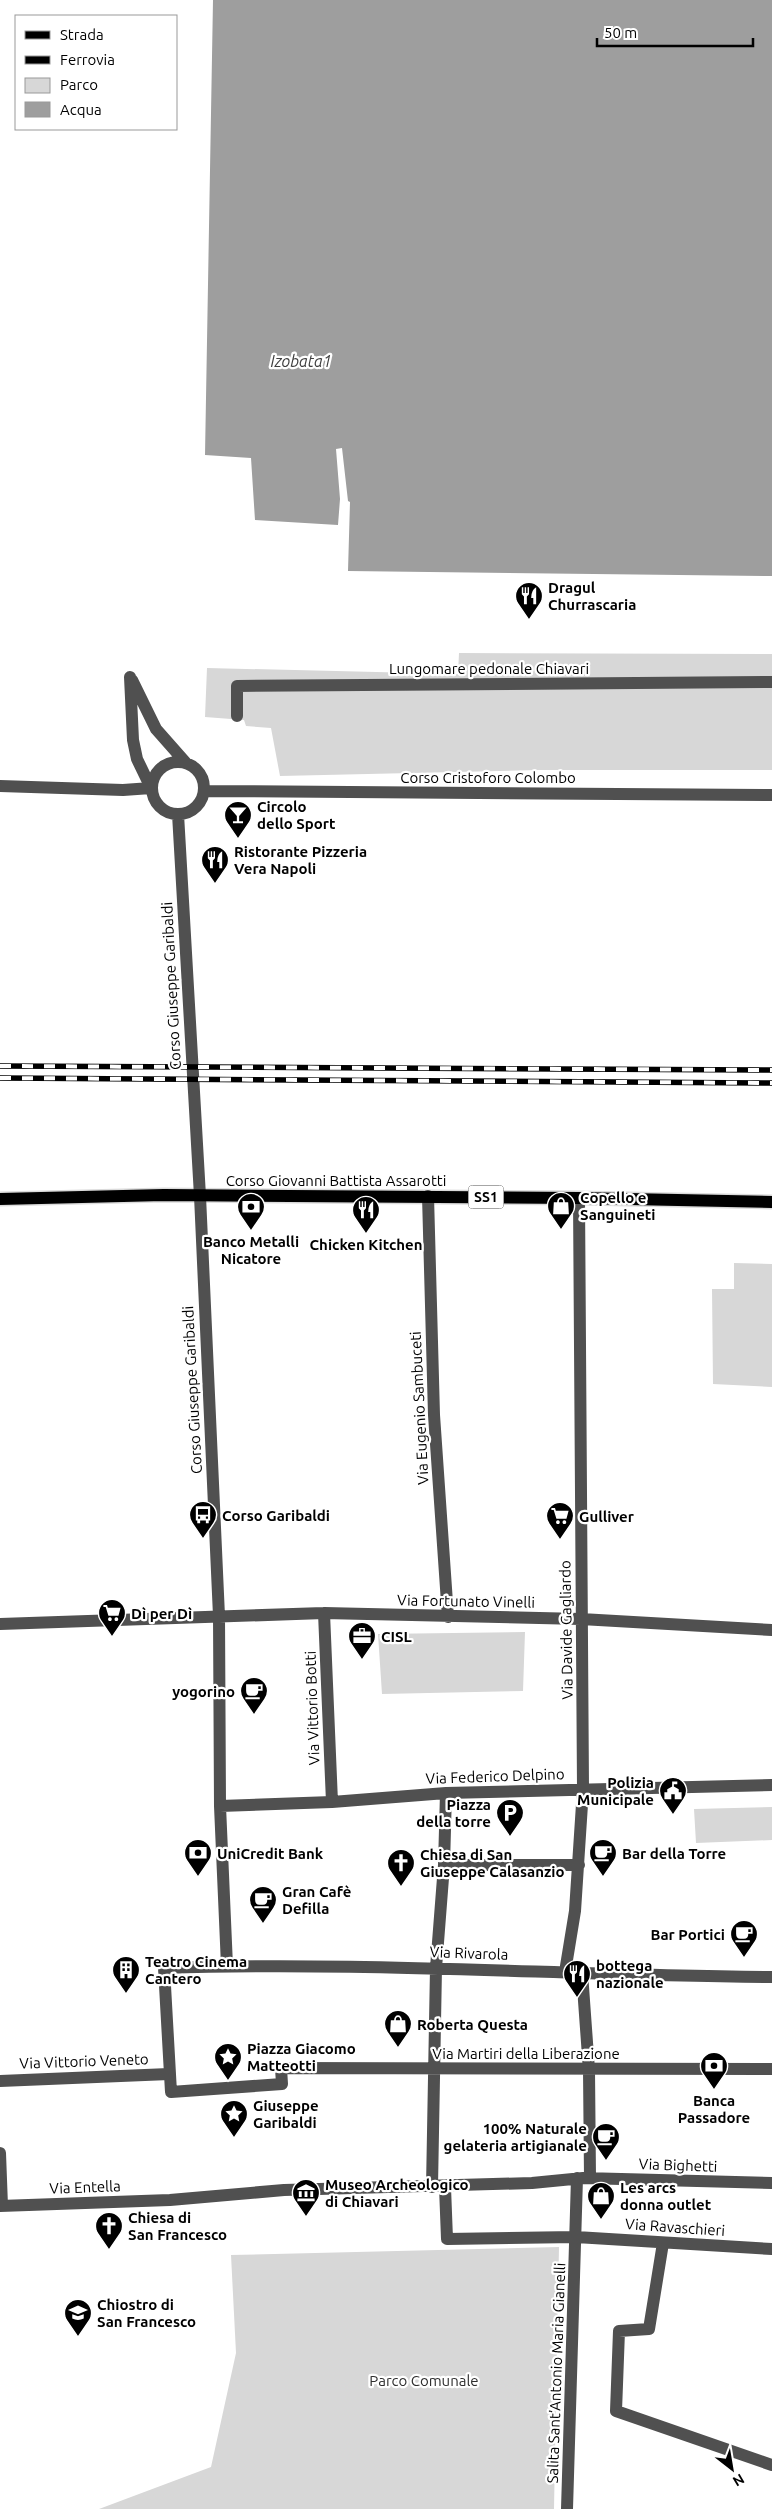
<svg xmlns="http://www.w3.org/2000/svg" width="772" height="2509" font-family="Ubuntu,sans-serif">
	<rect width="100%" height="100%" fill="#fff"/>
	<path fill="#d7d7d7" d="M459,653l313,1v116h-233l-259,6 -9,-48 -25,-2 -2,-6 -39,-3 2,-49 251,6z
		M734,1263l38,1v123l-59,-3 -1,-95h22z
		M525,1632l-2,59 -141,3 -4,-60z
		M772,1807v33l-76,3 -2,-34z
		M559,2247l-5,262h-455l112,-42 25,-114 -5,-98z"/>
	<path fill="#9e9e9e" d="M213,0h559v576l-424,-5 2,-69 -2,-1 -6,-53 -6,1 4,50 -2,26 -83,-5 -4,-62 -46,-3z"/>
	<g fill="none" stroke-linecap="round" stroke-linejoin="round">
		<defs>
			<path id="major" d="M0,1199l164,-4 415,3 193,4"/>
		</defs>
		<use href="#major" stroke="#dbdbdb" stroke-width="15"/>
		<path stroke="#505050" stroke-width="12" d="M132,680l24,49 30,34
			M237,716v-30l535,-4
			M152 788a26 26 0 1 1 52 0a26 26 0 1 1-52 0Z
			M0,786l123,4 28,-2 -14,-29 -4,-19 -3,-63
			M204,791l568,4
			M178,814l22,382 19,420 1,190 7,160
			M428,1196l6,219 14,202
			M324,1613l8,189
			M0,1624l324,-11 257,6 191,11
			M446,1793l-2,72h135
			M220,1806l112,-4 114,-9 326,-8
			M565,1972l10,-61 8,-122 -4,-591
			M582,1973l7,97 1,108
			M772,1977c-203,-1 -405,-16 -608,-9l7,124 111,-8 -1,-16 491,1
			M0,2081l169,-7
			M0,2153l2,53
			M432,2187l4,-219 8,-103
			M445,2187l2,52 129,-2 196,12
			M0,2206l170,-6 114,-10 248,-7 51,-5 189,5
			M663,2243l-14,86 -30,2 -3,80 156,54
			M567,2509l10,-331"/>
		<use href="#major" stroke="#000" stroke-width="12"/>
		<defs>
			<path id="rail" d="M0,1066l772,4
				M0,1078l772,5"/>
		</defs>
		<use href="#rail" stroke="#000" stroke-width="5.5"/>
		<use href="#rail" stroke="#fff" stroke-width="4" stroke-dasharray="11" stroke-linecap="butt"/>
	</g>
	<defs>
		<symbol id="restaurant-pin" viewBox="-11 -11 22 30"><path d="M0 17L-7.5 6A9.5 9.5 0 1 1 7.5 6Z" fill="#000" stroke="#fff"/><path d="M-5-6h1v4h1v-4h1v4h1v-4h1v5L-1.5 .5V6h-2V.5L-5-1ZM5-6V6H3V1.5H1.5Q1.5-4 5-6Z" fill="#fff"/></symbol>
		<symbol id="bar-pin" viewBox="-11 -11 22 30"><path d="M0 17L-7.5 6A9.5 9.5 0 1 1 7.5 6Z" fill="#000" stroke="#fff"/><path d="M-6-5H6L.8 .8V4.5H3.5V6h-7V4.5H-.8V.8Z" fill="#fff"/></symbol>
		<symbol id="shop-pin" viewBox="-11 -11 22 30"><path d="M0 17L-7.5 6A9.5 9.5 0 1 1 7.5 6Z" fill="#000" stroke="#fff"/><path d="M-5-2.5h2.3a2.7 3.5 0 0 1 5.4 0H5L5.5 6h-11ZM-1.5-2.5h3a1.5 2.3 0 0 0-3 0Z" fill="#fff"/></symbol>
		<symbol id="bank-pin" viewBox="-11 -11 22 30"><path d="M0 17L-7.5 6A9.5 9.5 0 1 1 7.5 6Z" fill="#000" stroke="#fff"/><path d="M-6-4H6V4H-6ZM0-2.3a2.3 2.3 0 1 0 0 4.6a2.3 2.3 0 1 0 0-4.6Z" fill="#fff"/></symbol>
		<symbol id="bus-pin" viewBox="-11 -11 22 30"><path d="M0 17L-7.5 6A9.5 9.5 0 1 1 7.5 6Z" fill="#000" stroke="#fff"/><path d="M-5-6H5V4H4V6H2V4H-2V6H-4V4H-5ZM-3.5-4V0h7V-4ZM-3.5 1.2v1.5H-2V1.2ZM2 1.2v1.5H3.5V1.2Z" fill="#fff"/></symbol>
		<symbol id="supermarket-pin" viewBox="-11 -11 22 30"><path d="M0 17L-7.5 6A9.5 9.5 0 1 1 7.5 6Z" fill="#000" stroke="#fff"/><path d="M-6-5.5h2.5l.6 2H6L4.5 2H-2.5L-4.4-4H-6ZM-1.5 3.2a1.3 1.3 0 1 0 .1 0ZM3 3.2a1.3 1.3 0 1 0 .1 0Z" fill="#fff"/></symbol>
		<symbol id="office-pin" viewBox="-11 -11 22 30"><path d="M0 17L-7.5 6A9.5 9.5 0 1 1 7.5 6Z" fill="#000" stroke="#fff"/><path d="M-6-3h4V-5.5h4V-3h4V5H-6ZM-1-4.5V-3h2v-1.5ZM-6 0V1H6V0Z" fill="#fff"/></symbol>
		<symbol id="cafe-pin" viewBox="-11 -11 22 30"><path d="M0 17L-7.5 6A9.5 9.5 0 1 1 7.5 6Z" fill="#000" stroke="#fff"/><path d="M-5.5-4.5H6V0H3Q3 3.5 0 3.5H-2.5Q-5.5 3.5-5.5 0ZM3-3.2v2h1.7v-2ZM-6 4.5H4V6H-6Z" fill="#fff"/></symbol>
		<symbol id="civic-pin" viewBox="-11 -11 22 30"><path d="M0 17L-7.5 6A9.5 9.5 0 1 1 7.5 6Z" fill="#000" stroke="#fff"/><path d="M-.6-6.5H3V-4.5H.6V-3L4-1V1h2V6H-6V1h2V-1L-.6-3ZM-1.2 2.5V6h2.4V2.5Z" fill="#fff"/></symbol>
		<symbol id="parking-pin" viewBox="-11 -11 22 30"><path d="M0 17L-7.5 6A9.5 9.5 0 1 1 7.5 6Z" fill="#000" stroke="#fff"/><path d="M-3.5-5.5H1a3.5 3.5 0 0 1 0 7H-1V5.5H-3.5ZM-1-3.4V-.6H.8a1.4 1.4 0 0 0 0-2.8Z" fill="#fff"/></symbol>
		<symbol id="church-pin" viewBox="-11 -11 22 30"><path d="M0 17L-7.5 6A9.5 9.5 0 1 1 7.5 6Z" fill="#000" stroke="#fff"/><path d="M-1.2-6h2.4v3.5h3.3v2.4h-3.3V6h-2.4V-.1h-3.3v-2.4h3.3Z" fill="#fff"/></symbol>
		<symbol id="building-pin" viewBox="-11 -11 22 30"><path d="M0 17L-7.5 6A9.5 9.5 0 1 1 7.5 6Z" fill="#000" stroke="#fff"/><path d="M-4-6H4V6H1V3H-1V6H-4ZM-2.5-4.3h1.7v1.8h-1.7ZM.8-4.3h1.7v1.8H.8ZM-2.5-1h1.7V.8h-1.7ZM.8-1h1.7V.8H.8Z" fill="#fff"/></symbol>
		<symbol id="sight-pin" viewBox="-11 -11 22 30"><path d="M0 17L-7.5 6A9.5 9.5 0 1 1 7.5 6Z" fill="#000" stroke="#fff"/><path d="M0-6L1.8-2.2L6-1.7L2.9 1.2L3.7 5.4L0 3.3L-3.7 5.4L-2.9 1.2L-6-1.7L-1.8-2.2Z" fill="#fff"/></symbol>
		<symbol id="museum-pin" viewBox="-11 -11 22 30"><path d="M0 17L-7.5 6A9.5 9.5 0 1 1 7.5 6Z" fill="#000" stroke="#fff"/><path d="M0-6L6-3V-2H-6V-3ZM-5-1h2V3h-2ZM-1-1h2V3h-2ZM3-1h2V3H3ZM-6 4H6V6H-6Z" fill="#fff"/></symbol>
		<symbol id="school-pin" viewBox="-11 -11 22 30"><path d="M0 17L-7.5 6A9.5 9.5 0 1 1 7.5 6Z" fill="#000" stroke="#fff"/><path d="M0-5L7-2L0 1L-7-2ZM-4 1L0 2.5L4 1V4Q0 6-4 4Z" fill="#fff"/></symbol>
	</defs>
	<g fill-rule="evenodd">
		<use href="#restaurant-pin" x="513" y="580" width="32" height="43"/>
		<use href="#bar-pin" x="222" y="799" width="32" height="43"/>
		<use href="#restaurant-pin" x="199" y="844" width="32" height="43"/>
		<use href="#shop-pin" x="545" y="1190" width="32" height="43"/>
		<use href="#bank-pin" x="235" y="1191" width="32" height="43"/>
		<use href="#restaurant-pin" x="350" y="1194" width="32" height="43"/>
		<use href="#bus-pin" x="187" y="1499" width="32" height="43"/>
		<use href="#supermarket-pin" x="544" y="1500" width="32" height="43"/>
		<use href="#supermarket-pin" x="96" y="1597" width="32" height="43"/>
		<use href="#office-pin" x="346" y="1620" width="32" height="43"/>
		<use href="#cafe-pin" x="238" y="1675" width="32" height="43"/>
		<use href="#civic-pin" x="657" y="1775" width="32" height="43"/>
		<use href="#parking-pin" x="494" y="1797" width="32" height="43"/>
		<use href="#bank-pin" x="182" y="1837" width="32" height="43"/>
		<use href="#cafe-pin" x="587" y="1837" width="32" height="43"/>
		<use href="#church-pin" x="385" y="1847" width="32" height="43"/>
		<use href="#cafe-pin" x="247" y="1884" width="32" height="43"/>
		<use href="#cafe-pin" x="728" y="1918" width="32" height="43"/>
		<use href="#building-pin" x="110" y="1954" width="32" height="43"/>
		<use href="#restaurant-pin" x="561" y="1958" width="32" height="43"/>
		<use href="#shop-pin" x="382" y="2008" width="32" height="43"/>
		<use href="#sight-pin" x="212" y="2041" width="32" height="43"/>
		<use href="#bank-pin" x="698" y="2050" width="32" height="43"/>
		<use href="#sight-pin" x="218" y="2098" width="32" height="43"/>
		<use href="#cafe-pin" x="590" y="2121" width="32" height="43"/>
		<use href="#museum-pin" x="290" y="2177" width="32" height="43"/>
		<use href="#shop-pin" x="585" y="2180" width="32" height="43"/>
		<use href="#church-pin" x="93" y="2210" width="32" height="43"/>
		<use href="#school-pin" x="62" y="2297" width="32" height="43"/>
	</g>
	<g text-anchor="middle" dominant-baseline="central" stroke-width="4.5" stroke-linejoin="round" paint-order="stroke">
		<rect fill="#fff" stroke="#4c4c4c" stroke-width="1" x="468.5" y="1185.5" width="35" height="23" rx="4"/>
		<g font-size="14" font-weight="bold" fill="#000">
			<text x="486" y="1197">SS1</text>
		</g>
		<g font-size="15" font-weight="bold" fill="#000" stroke="#fff" text-anchor="start">
			<text x="548" y="587">Dragul<tspan x="548" dy="17">Churrascaria</tspan></text>
			<text x="257" y="806">Circolo<tspan x="257" dy="17">dello Sport</tspan></text>
			<text x="234" y="851">Ristorante Pizzeria<tspan x="234" dy="17">Vera Napoli</tspan></text>
			<text x="580" y="1197">Copello e<tspan x="580" dy="17">Sanguineti</tspan></text>
			<text x="251" y="1241" text-anchor="middle">Banco Metalli<tspan x="251" dy="17">Nicatore</tspan></text>
			<text x="366" y="1244" text-anchor="middle">Chicken Kitchen</text>
			<text x="222" y="1515">Corso Garibaldi</text>
			<text x="579" y="1516">Gulliver</text>
			<text x="131" y="1613">Dì per Dì</text>
			<text x="381" y="1636">CISL</text>
			<text x="235" y="1691" text-anchor="end">yogorino</text>
			<text x="654" y="1782" text-anchor="end">Polizia<tspan x="654" dy="17">Municipale</tspan></text>
			<text x="491" y="1804" text-anchor="end">Piazza<tspan x="491" dy="17">della torre</tspan></text>
			<text x="217" y="1853">UniCredit Bank</text>
			<text x="622" y="1853">Bar della Torre</text>
			<text x="420" y="1854">Chiesa di San<tspan x="420" dy="17">Giuseppe Calasanzio</tspan></text>
			<text x="282" y="1891">Gran Cafè<tspan x="282" dy="17">Defilla</tspan></text>
			<text x="725" y="1934" text-anchor="end">Bar Portici</text>
			<text x="145" y="1961">Teatro Cinema<tspan x="145" dy="17">Cantero</tspan></text>
			<text x="596" y="1965">bottega<tspan x="596" dy="17">nazionale</tspan></text>
			<text x="417" y="2024">Roberta Questa</text>
			<text x="247" y="2048">Piazza Giacomo<tspan x="247" dy="17">Matteotti</tspan></text>
			<text x="714" y="2100" text-anchor="middle">Banca<tspan x="714" dy="17">Passadore</tspan></text>
			<text x="253" y="2105">Giuseppe<tspan x="253" dy="17">Garibaldi</tspan></text>
			<text x="587" y="2128" text-anchor="end">100% Naturale<tspan x="587" dy="17">gelateria artigianale</tspan></text>
			<text x="325" y="2184">Museo Archeologico<tspan x="325" dy="17">di Chiavari</tspan></text>
			<text x="620" y="2187">Les arcs<tspan x="620" dy="17">donna outlet</tspan></text>
			<text x="128" y="2217">Chiesa di<tspan x="128" dy="17">San Francesco</tspan></text>
			<text x="97" y="2304">Chiostro di<tspan x="97" dy="17">San Francesco</tspan></text>
		</g>
		<g font-size="15" fill="#000" stroke="#fff">
			<text x="489" y="668">Lungomare pedonale Chiavari</text>
			<text x="488" y="777">Corso Cristoforo Colombo</text>
			<text transform="translate(171 986) rotate(-93)">Corso Giuseppe Garibaldi</text>
			<text x="336" y="1180">Corso Giovanni Battista Assarotti</text>
			<text transform="translate(192 1390) rotate(-93)">Corso Giuseppe Garibaldi</text>
			<text transform="translate(419 1408) rotate(-93)">Via Eugenio Sambuceti</text>
			<text transform="translate(466 1601) rotate(1)">Via Fortunato Vinelli</text>
			<text transform="translate(566 1630) rotate(-91)">Via Davide Gagliardo</text>
			<text transform="translate(312 1708) rotate(-92)">Via Vittorio Botti</text>
			<text transform="translate(495 1776) rotate(-2)">Via Federico Delpino</text>
			<text transform="translate(469 1953) rotate(2)">Via Rivarola</text>
			<text x="526" y="2053">Via Martiri della Liberazione</text>
			<text transform="translate(84 2061) rotate(-2)">Via Vittorio Veneto</text>
			<text transform="translate(678 2165) rotate(2)">Via Bighetti</text>
			<text transform="translate(85 2187) rotate(-2)">Via Entella</text>
			<text transform="translate(675 2227) rotate(4)">Via Ravaschieri</text>
			<text transform="translate(556 2373) rotate(-88)">Salita Sant’Antonio Maria Gianelli</text>
		</g>
		<g font-size="15" fill="#2e2e2e" stroke="#fff">
			<text x="424" y="2380">Parco Comunale</text>
		</g>
		<g font-size="16" font-style="italic" fill="#3f3f3f" stroke="#fff">
			<text x="301" y="361">Izobata1</text>
		</g>
	</g>
	<rect x="15" y="15" width="162" height="115" fill="#ffffff" stroke="#999999"/>
	<rect x="25" y="31" width="25" height="8" fill="#000000" stroke="#999999"/>
	<text x="60" y="40" font-size="15" fill="#000000">Strada</text>
	<rect x="25" y="56" width="25" height="8" fill="#000000" stroke="#999999"/>
	<text x="60" y="65" font-size="15" fill="#000000">Ferrovia</text>
	<rect x="25" y="78" width="25" height="15" fill="#d7d7d7" stroke="#999999"/>
	<text x="60" y="90" font-size="15" fill="#000000">Parco</text>
	<rect x="25" y="102" width="25" height="15" fill="#9e9e9e" stroke="#999999"/>
	<text x="60" y="115" font-size="15" fill="#000000">Acqua</text>
	<g transform="translate(732 2469) rotate(149)" stroke="#ffffff" stroke-width="4" paint-order="stroke">
	<path d="M0-4L9 19L0 12L-9 19Z" fill="#000000"/>
	<text y="-8" font-size="14" font-weight="bold" text-anchor="middle" fill="#000000">N</text>
	</g>
	<path d="M597 38v8h156v-8" fill="none" stroke="#000000" stroke-width="2.5"/>
	<text x="604" y="38" font-size="15" fill="#000000" stroke="#ffffff" stroke-width="4" paint-order="stroke">50 m</text>
</svg>
